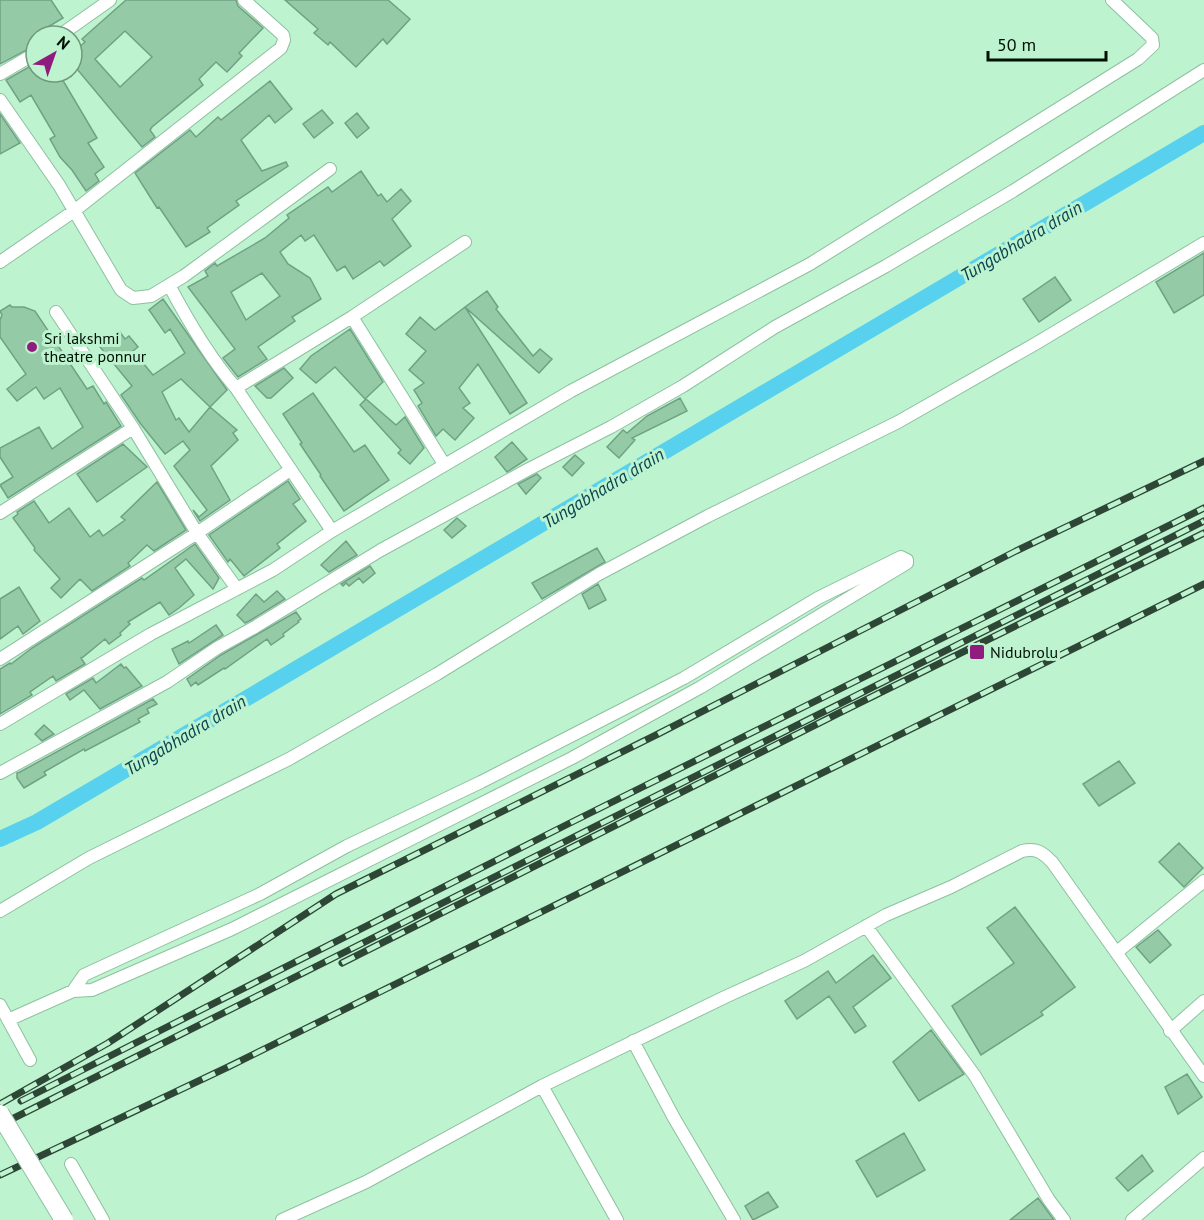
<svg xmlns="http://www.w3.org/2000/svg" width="1204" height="1220" font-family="'PT Sans',sans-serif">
	<rect width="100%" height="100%" fill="#bdf3cf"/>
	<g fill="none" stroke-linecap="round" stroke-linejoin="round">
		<path stroke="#57d1ed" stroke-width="16" d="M0,839l37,-17 1167,-689"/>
	</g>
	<path fill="#95caa7" stroke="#6fa282" stroke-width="1.5" fill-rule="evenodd" d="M0,0h51l12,18 -22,13 3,4 -8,1v9l-36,19z
		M126,0h110l2,6 25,22 -24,25 3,3 -15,16 -11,-10 -17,17 4,6 -51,42 -2,3 5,7 -13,10 -70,-84v-10l13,-11 -3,-3zM125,31l27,26 -32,30 -25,-28z
		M285,0h103l22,19 -23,25 -4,-5 -27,28 -26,-25 -2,3 -14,-12 4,-4z
		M36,63v9h22l39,66 -9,5 16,24 -9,7 4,7 -13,10 -14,-21 -12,-13 -10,-18 5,-3 -24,-41 -11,7 -14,-22z
		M270,81l22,28 -17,14 -6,-8 -28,25 21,31 24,-9 2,4 -52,35 3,4 -32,23 3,4 -24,15 -27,-40 -2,1 -22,-35 55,-43 6,7 22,-20 3,3z
		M322,110l11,13 -19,15 -11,-14z
		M357,113l12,15 -12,10 -12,-15z
		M0,114l20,29 -20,11z
		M361,171l17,25 3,-2 6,8 14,-13 10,12 -19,18 19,27 -27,20 -4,-5 -27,18 -8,-13 -8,5 -23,-36 -9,6 -4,-6 -21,17 8,12 22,14 11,21 -29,18 3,4 -37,26 9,12 -29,18 -15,-19 12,-9 -47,-62 20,-11 -3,-5 10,-8 2,3 48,-28 24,-20 -2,-3 41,-28 4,5zM262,273l18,23 -34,24 -15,-28z
		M1204,253v42l-30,18 -18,-31z
		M1055,277l16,23 -32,22 -16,-23z
		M487,291l11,16 -2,2 37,47 7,-7 12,10 -13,14 -74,-66z
		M163,299l64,91 -17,17 -29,-28 -19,13 14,28 3,-2 10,14 21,-25 27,23 -4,3 5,7 -27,26 19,34 -30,21 -7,-11 6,7 8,-7 -33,-44 16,-16 -7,-9 -18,13 -25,-31 -19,-28 11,-9 -32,-39 20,-15 5,7 4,-3 9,11 -5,4 20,24 32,-22 -15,-24 -5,4 -16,-23z
		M10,305l2,2h12l11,4 52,78 6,-3 11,18 2,-2 15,24 -113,72 -8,-13 13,-8 -13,-20v-9l39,-21 13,22 31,-22 -23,-39 -16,11 -8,-12 -19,14 -10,-12 19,-15 -26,-37v-17l2,-5 -2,-4z
		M465,307l62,96 -17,11 -32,-50 -19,24 11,15 -7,5 11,10 -19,22 -12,-11 -7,7 -18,-30 4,-3 -8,-13 10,-7 -15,-13 17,-19 -20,-17 14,-17 15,13z
		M350,329l33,53 -18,17 -30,-32 -19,16 -16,-14 11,-13z
		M284,368l9,10 -22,20h-4l-12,-12z
		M313,393l41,59 11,-7 24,35 -45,31 -24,-35 1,-1 -21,-31 2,-1 -19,-29z
		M680,398l7,13 -55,27 3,2 -16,18 -12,-11 16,-17 4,3 20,-17z
		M366,399l30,26 9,-8 19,31 -14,16 -12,-11 3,-3 -41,-45z
		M512,442l15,17 -20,13 -12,-15z
		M123,444l24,23 -50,35 -20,-28z
		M575,455l9,8 -12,13 -9,-9z
		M537,474l4,4 -15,16 -8,-10z
		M288,481l12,18 -7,5 13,17 -29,23 3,4 -36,28 -14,-17 -2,3 -19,-27z
		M157,482l29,48 -32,21 -7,-6 -19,18 2,3 -38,25 -12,-12 -19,19 -10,-10 9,-9 -26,-29 1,-2 -22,-30 5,-4 -1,-2 17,-11 15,22 20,-15 21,29 9,-7 4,6 22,-16 -4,-3z
		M457,518l9,8 -14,12 -8,-8z
		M346,541l11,14 -28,17 -8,-7z
		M195,544l24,34 -6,11 -27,-30 -11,9 19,27 -15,13 -10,7 -9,-13 -32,20 2,2 -10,9 1,2 -12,9 -4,-5 -22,18 -2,1 4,6 -29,17 -3,-5 -23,16 2,3 -32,19v-45l10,-6 1,1 21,-16 110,-70 2,2z
		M597,548l8,14 -63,37 -10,-16z
		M370,566l5,7 -12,10 -4,-5 -10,8 -3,-3 -3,3 -2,-2z
		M598,584l8,16 -17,9 -7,-15z
		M19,587l21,34 -17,13 -5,-8 -18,13v-40z
		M277,591l8,8 -34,21 -6,3 -8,-8 19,-21 8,8z
		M296,612l5,7 -3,2 1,1 -16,12 1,2 -13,9 -4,-6 -42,30 -1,-1 -26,17 -2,-3 -5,4 -4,-7 34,-24z
		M216,625l7,10 -44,29 -7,-15 16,-8 1,2z
		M121,664l3,4 2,-1 16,19 -42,23 -16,-19 -14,10 -4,-6 27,-16 3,5z
		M153,699l4,5 -10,5 2,4 -11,6 2,3 -55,29 -1,-2 -40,23 2,3 -22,13 -7,-10v-5l3,-1z
		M44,725l10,9 -12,7 -7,-7z
		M1119,761l16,22 -36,23 -16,-22z
		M1179,843l24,25 -19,19 -25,-25z
		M1015,907l60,80 -34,25 2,3 -62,40 -29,-49 62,-43 -27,-35z
		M1158,930l13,15 -21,18 -14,-16z
		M873,955l18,23 -38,29 13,19 -11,7 -26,-37 -32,23 -12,-18 43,-30 8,12z
		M931,1030l33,44 -45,27 -26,-39z
		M1187,1074l15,23 -24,17 -13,-27z
		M904,1133l21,37 -48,27 -21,-36z
		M1142,1155l11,16 -25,20 -12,-13z
		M768,1192l10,15 -25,13 -8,-14z
		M1038,1198l16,22h-44z"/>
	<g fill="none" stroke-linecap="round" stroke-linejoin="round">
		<defs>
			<path id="street" d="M59,36l51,-36
				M0,74l36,-21
				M0,100l59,85 62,105 12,8 18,-2 33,-20 146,-107
				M0,262l74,-51 207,-163 3,-8 -1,-5 -39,-35
				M56,312l77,116 64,105 40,56
				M352,317l92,147
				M236,388l116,-71 113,-75
				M0,513l133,-85
				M332,531l239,-140 239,-127 328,-205 15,-14 -1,-7 -40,-38
				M0,659l197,-126 93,-63
				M0,724l151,-90 122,-64 59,-39 -96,-143c-27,-31 -48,-67 -67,-103
				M0,773l167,-91 50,-34 38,-21 126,-77 148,-81 82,-42 72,-41 92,-59 111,-61 127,-75 191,-121
				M0,911l89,-53 200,-99 148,-85 162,-100 109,-58 190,-94 137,-78 169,-101
				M866,926l109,150 74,124 15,20
				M1117,952l87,-71
				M0,1005l30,55
				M8,1020l65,-29 19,-1 140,-61 340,-171 129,-71 206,-124v-3l-6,-3 -83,41 -134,80 -203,104 -134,64 -87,48 -176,81 -11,16
				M1170,1031l34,-30
				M633,1041l41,77 60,102
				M542,1086l75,134
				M71,1164l32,56
				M282,1220l84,-38 176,-96 183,-89 79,-36 82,-46 65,-28 71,-36c15,-3 20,1 30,11l152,214
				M1132,1220l72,-62"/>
		</defs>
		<use href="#street" stroke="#8dc19f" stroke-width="14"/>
		<use href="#street" stroke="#fff" stroke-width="12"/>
		<defs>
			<path id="rail" d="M342,963l497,-250 365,-180
				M21,1101l547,-277 636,-316
				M0,1104l108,-61 228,-149 322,-160 358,-183 188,-90
				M0,1125l1204,-604
				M0,1175l228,-108 976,-483"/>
		</defs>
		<use href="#rail" stroke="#2d4635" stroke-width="7"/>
		<use href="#rail" stroke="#bdf3cf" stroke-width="4.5" stroke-dasharray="14" stroke-linecap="butt"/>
		<defs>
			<path id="secondary-bridge" d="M0,1114l64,106"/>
		</defs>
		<use href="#secondary-bridge" stroke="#8dc19f" stroke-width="20" stroke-linecap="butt"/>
		<use href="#secondary-bridge" stroke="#fff" stroke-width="18"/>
	</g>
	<g fill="#901d7e" stroke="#bdf3cf" stroke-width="2">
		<circle cx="32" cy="347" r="6"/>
		<rect x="969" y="644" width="16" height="16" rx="3"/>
	</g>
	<g text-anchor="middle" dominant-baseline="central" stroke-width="6" stroke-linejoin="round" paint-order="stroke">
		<g font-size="16" fill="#001005" stroke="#bdf3cf" text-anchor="start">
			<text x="44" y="338">Sri lakshmi<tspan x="44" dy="18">theatre ponnur</tspan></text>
			<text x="990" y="652">Nidubrolu</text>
		</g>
		<g font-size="18" font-style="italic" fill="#0b434f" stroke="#bdf3cf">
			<text transform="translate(1021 241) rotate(-31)">Tungabhadra drain</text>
			<text transform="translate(603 488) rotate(-31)">Tungabhadra drain</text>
			<text transform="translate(185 735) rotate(-31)">Tungabhadra drain</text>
		</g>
	</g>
	<g transform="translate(54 54) rotate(40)"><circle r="28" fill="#bdf3cf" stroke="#71987e" stroke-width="1.5"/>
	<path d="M0-4.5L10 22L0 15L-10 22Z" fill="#901d7e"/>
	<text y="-9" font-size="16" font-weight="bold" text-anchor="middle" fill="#001005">N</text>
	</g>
	<path d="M988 51v9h118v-9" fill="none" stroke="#001005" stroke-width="3"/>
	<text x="997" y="51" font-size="18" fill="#001005" stroke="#bdf3cf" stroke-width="4.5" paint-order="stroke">50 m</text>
</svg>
